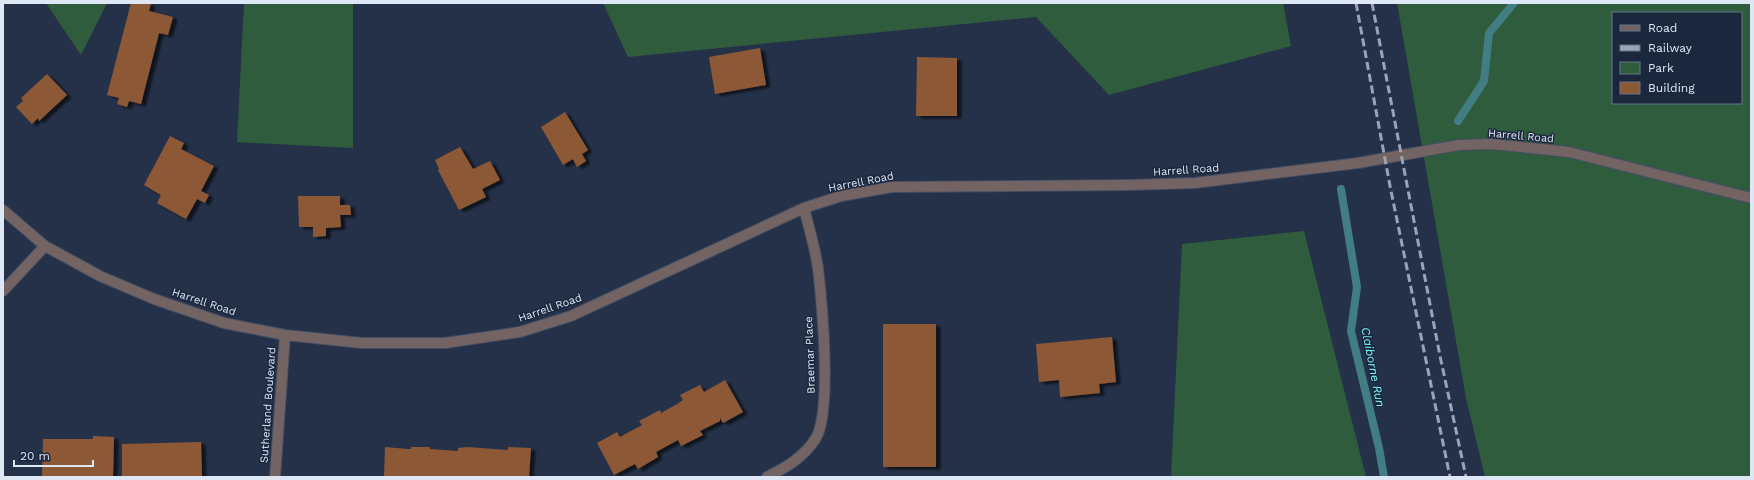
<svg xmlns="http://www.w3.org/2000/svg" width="1754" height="480" font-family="'Work Sans',sans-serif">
	<defs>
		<filter id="shadow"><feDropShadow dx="4.5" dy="2.5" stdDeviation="1" flood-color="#0009"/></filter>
	</defs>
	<rect width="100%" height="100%" fill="#253148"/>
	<path fill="#2e5c3c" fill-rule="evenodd" d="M46,3h61l-26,52z
		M244,3h109v145l-116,-6z
		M603,3h680l8,43 -182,49 -73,-78 -408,40z
		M1397,3h354v474h-266l-19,-79zM1613,13h128v90h-128z
		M1304,231l62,246h-195l11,-233z"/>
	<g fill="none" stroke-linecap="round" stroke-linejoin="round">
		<path stroke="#437d84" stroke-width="8" d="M1458,121l26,-40 5,-48 25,-30
			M1341,189l16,98 -6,44 28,117 5,29"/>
	</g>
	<path fill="#8c5936" filter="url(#shadow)" d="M131,3h20l-2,8 24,6 -5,18 -9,-2 -18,71 -12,-3 -2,6 -10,-3 2,-6 -12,-3z
		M760,48l6,37 -51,9 -6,-37z
		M917,57l40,1v58h-41z
		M47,74l20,21 -28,26 -1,-3 -6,6 -16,-17 7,-6 -2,-3z
		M565,112l23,38 -6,4 4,7 -9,6 -4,-8 -10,6 -22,-38z
		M170,136l14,7 -3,6 33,17 -13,25 8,4 -4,8 -8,-4 -11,20 -29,-16 4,-8 -17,-10z
		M460,147l13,22 17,-8 10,19 -18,9 4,8 -27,13 -21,-40 1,-1 -4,-9z
		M298,196h42v9h10l1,10h-11l1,12 -15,1v8l-13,1v-10h-14z
		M883,324h53v143h-53z
		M1112,337l4,45 -17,2 1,9 -40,4 -1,-17 -20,2 -3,-38z
		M725,380l18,32 -20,11 -3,-5v3l-20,10 3,4 -22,11 -3,-6 -22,12 2,5 -20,12 -3,-5 -21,11 -17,-32 20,-11 3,5 7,-4 15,-8 -3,-4 21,-11 1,3 16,-9 6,-4 -3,-5 20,-10 4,7z
		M93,436l21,1 -1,40h-71l1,-38h50z
		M201,442l1,35h-80v-33z
		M385,447l22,2h4v-2h19v2l28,2v-3l9,-1 41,3v-3l23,1 -2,29h-145z"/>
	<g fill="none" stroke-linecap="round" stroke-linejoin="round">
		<defs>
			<path id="minor" d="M3,210l42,36 55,30 54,23 70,24 61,12 77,8h83l75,-11 51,-16 233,-108 37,-12 51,-9 237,-2 66,-2 163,-20 101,-18 32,-1 78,8 182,46
				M3,291l42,-45
				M275,477l10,-142
				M767,477c20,-10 37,-20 49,-39 16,-28 6,-135 2,-170 -3,-20 -9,-40 -14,-60"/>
		</defs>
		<use href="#minor" stroke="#434e64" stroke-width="12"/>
		<use href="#minor" stroke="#736463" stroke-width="10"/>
		<path stroke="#9aa4b6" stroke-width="3" stroke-dasharray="8 4" stroke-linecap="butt" d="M1356,3l34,183 60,291
			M1372,3l68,353 26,121"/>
	</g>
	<g text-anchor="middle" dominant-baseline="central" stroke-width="3" stroke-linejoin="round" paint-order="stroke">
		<g font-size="11" fill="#dee7f6" stroke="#1b273d">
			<text transform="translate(1521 136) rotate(5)">Harrell Road</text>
			<text transform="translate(1186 170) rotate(-4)">Harrell Road</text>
			<text transform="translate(861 182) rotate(-11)">Harrell Road</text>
			<text transform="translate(204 302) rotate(18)">Harrell Road</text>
			<text transform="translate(550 308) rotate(-19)">Harrell Road</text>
			<text transform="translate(810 355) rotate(-92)">Braemar Place</text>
			<text transform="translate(268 405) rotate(-86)">Sutherland Boulevard</text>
		</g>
		<g font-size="12" font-style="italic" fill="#76f5fb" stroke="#1b273d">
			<text transform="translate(1373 367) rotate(79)">Claiborne Run</text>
		</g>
	</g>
	<rect width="1754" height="480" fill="none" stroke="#dee7f6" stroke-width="8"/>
	<rect x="1612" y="12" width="130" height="92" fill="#1b273d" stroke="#697487"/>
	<rect x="1620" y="25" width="20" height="6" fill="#736463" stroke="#697487"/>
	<text x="1648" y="32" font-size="12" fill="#dee7f6">Road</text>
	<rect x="1620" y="45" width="20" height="6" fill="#9aa4b6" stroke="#697487"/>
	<text x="1648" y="52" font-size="12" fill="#dee7f6">Railway</text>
	<rect x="1620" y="62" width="20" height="12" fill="#2e5c3c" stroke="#697487"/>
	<text x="1648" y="72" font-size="12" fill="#dee7f6">Park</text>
	<rect x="1620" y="82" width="20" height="12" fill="#8c5936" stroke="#697487"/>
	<text x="1648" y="92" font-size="12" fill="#dee7f6">Building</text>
	<path d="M14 460v6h79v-6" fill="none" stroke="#dee7f6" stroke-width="2"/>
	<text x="20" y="460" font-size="12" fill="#dee7f6" stroke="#1b273d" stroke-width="3" paint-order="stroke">20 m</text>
</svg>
